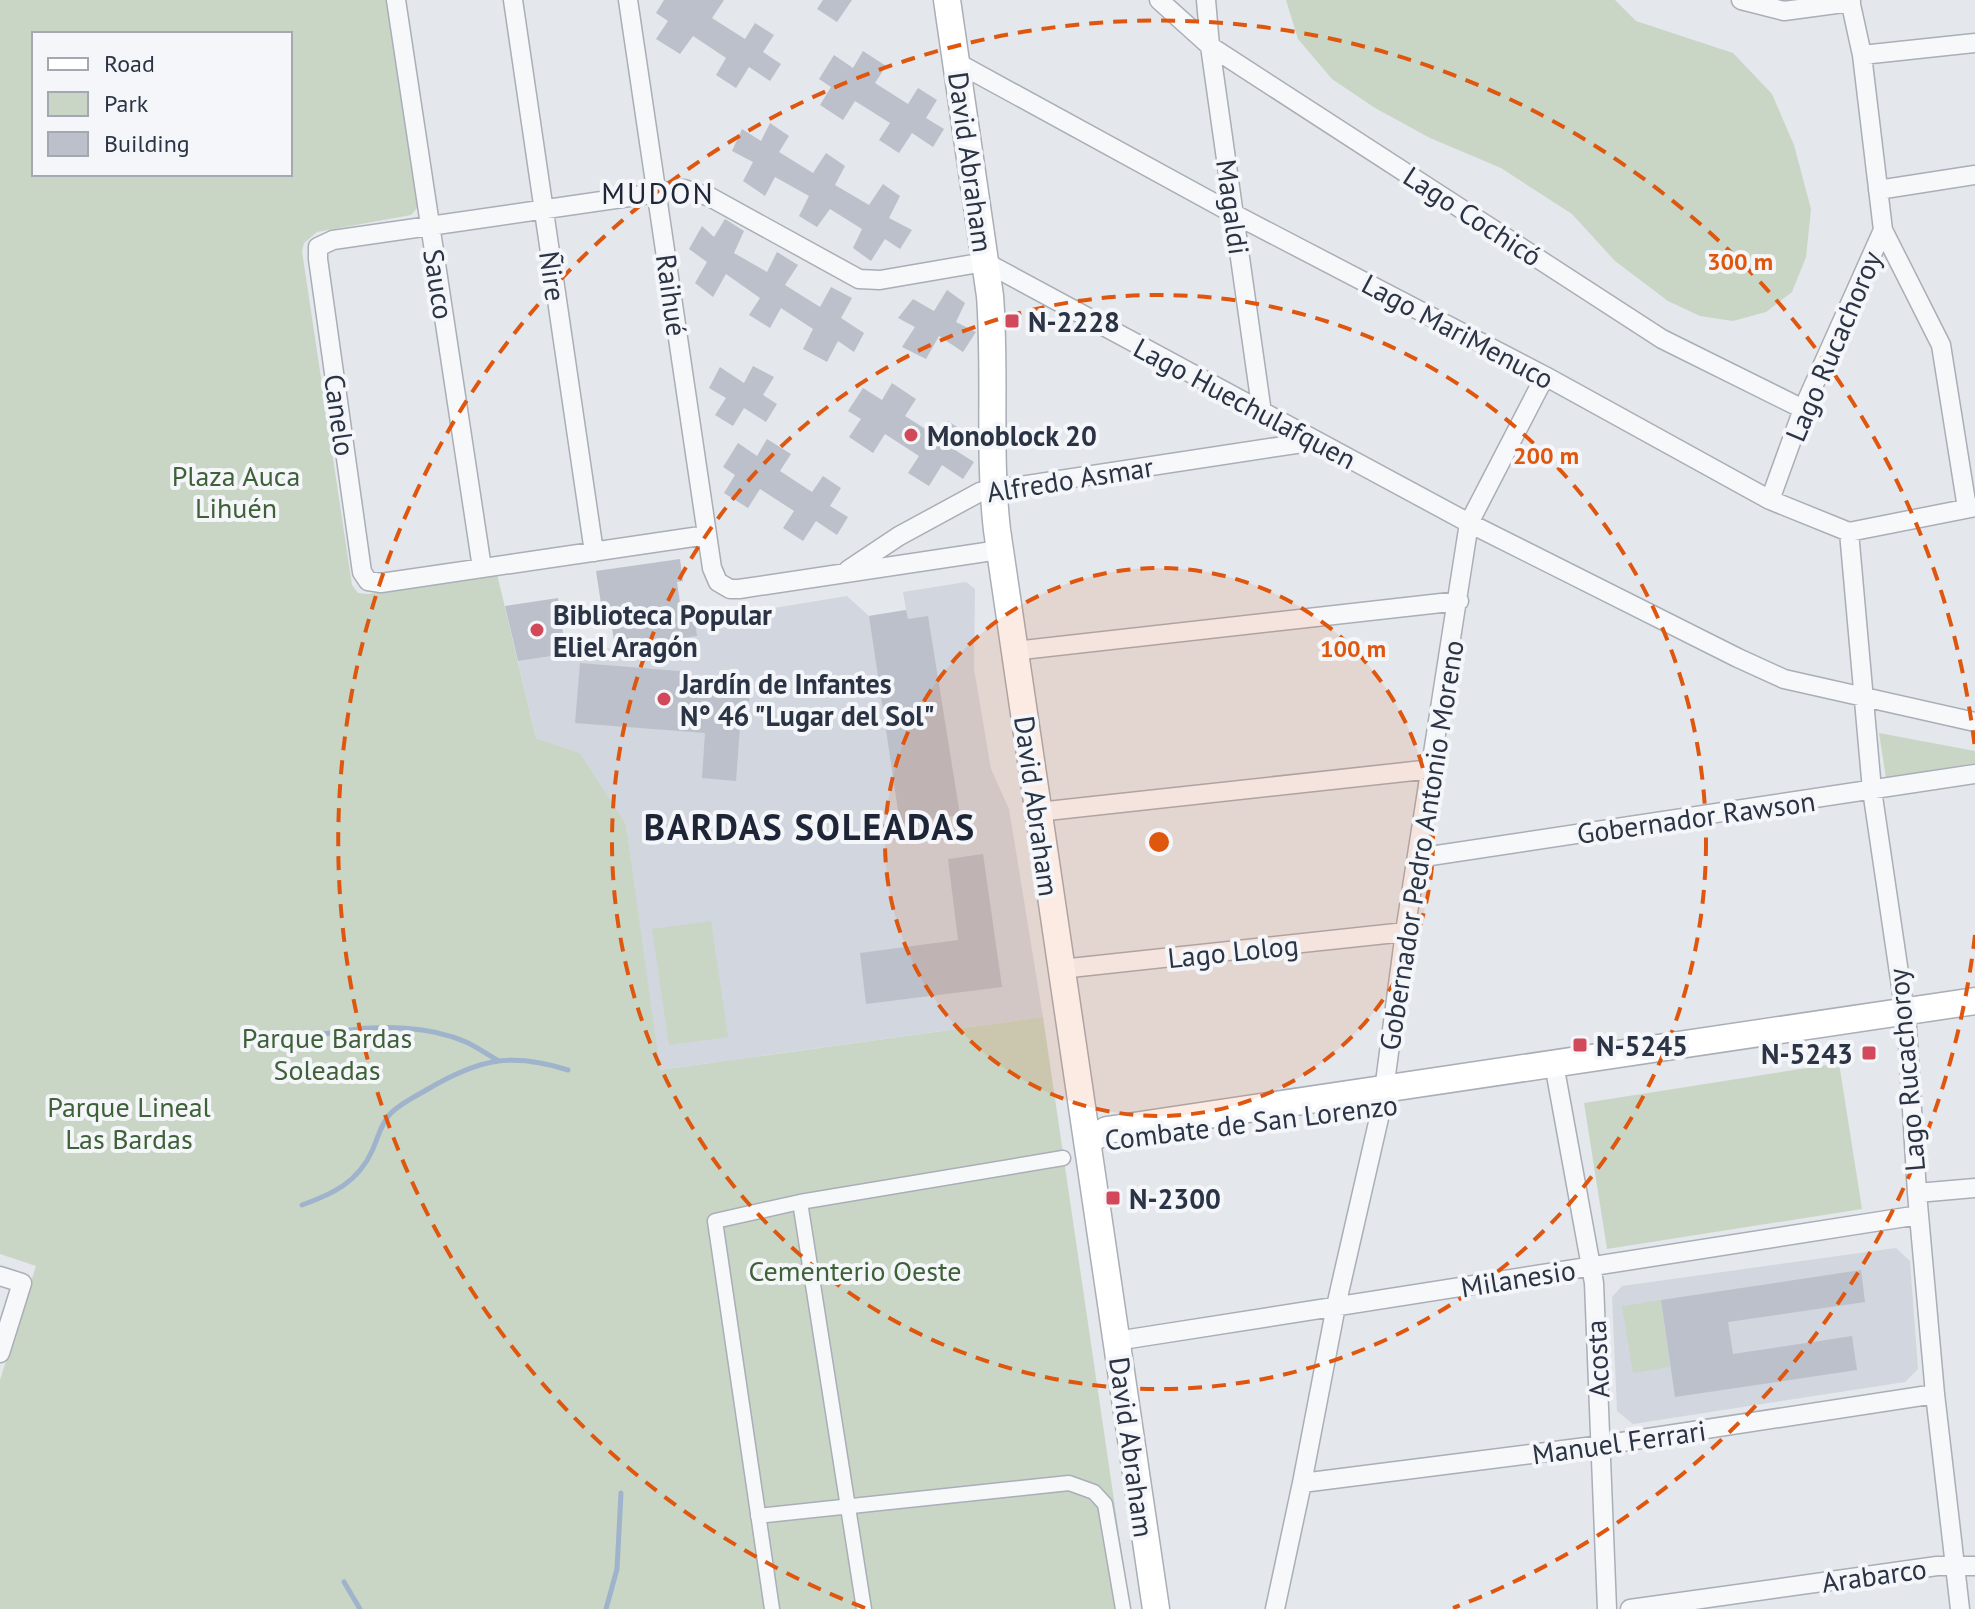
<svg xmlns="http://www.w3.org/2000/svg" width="1975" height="1609" font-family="'PT Sans',sans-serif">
	<rect width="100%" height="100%" fill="#e4e7ec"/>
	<path fill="#d2d6de" d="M966,582l9,7 -1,80 17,100 18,40 34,208 -384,53 -33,-246 -46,-71 -44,-15 -18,-77 178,-25 -1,-15 152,-25 22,20 37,-6 -3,-18z
		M1896,1248l14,13 8,108 -13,13 -272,42 -16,-13 -5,-114 10,-11z"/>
	<path fill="#c9d6c5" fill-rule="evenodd" d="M0,0h389l29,207 -7,8 -94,17 -13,11 -2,8 50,334 6,8 10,1 129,-20 39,164 44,15 46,71 34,246 383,-53 87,592h-1130v-229l36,-114 -36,-12zM34,34h256v140h-256z
		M1286,0h329l21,21 97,32 39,41 22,51 17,64 -5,48 -14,35 -26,20 -33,9 -33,-5 -32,-15 -53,-40 -43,-47 -71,-46 -71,-30 -55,-30 -43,-29 -34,-40z
		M1879,733l96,18v12l-89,15z
		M711,921l17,116 -59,8 -17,-116z
		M1839,1063l23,146 -255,40 -23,-146z
		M1661,1300l9,67 -37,6 -11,-67z"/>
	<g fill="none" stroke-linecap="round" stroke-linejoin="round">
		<path stroke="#9fb4cc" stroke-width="5" d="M281,1038c22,0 40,-4 62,-7 38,-6 87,-5 123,11 11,5 22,13 33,19
			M302,1205c31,-11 56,-23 70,-54 6,-13 9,-28 19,-38 10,-10 25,-17 37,-24 51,-30 83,-37 140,-19
			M344,1582l16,27
			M606,1609l11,-40 4,-76"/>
	</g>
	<path fill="#bbc0ca" d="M664,0h60l-12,18 33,21 10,-16 19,12 -11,17 18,12 -11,17 -21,-14 -13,21 -20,-13 10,-17 -33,-22 -13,18 -24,-15 12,-18 -12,-8z
		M823,0h29l-15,22 -20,-13z
		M863,51l23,15 -11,17 33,21 10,-16 19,12 -11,18 18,11 -11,18 -21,-14 -13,20 -20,-13 11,-17 -35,-22 -12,19 -23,-15 11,-18 -12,-8 15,-24 19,13z
		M770,123l19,13 -10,16 34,21 13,-20 19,13 -10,19 34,20 14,-21 17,12 -11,22 23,12 -12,19 -15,-10 -14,22 -18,-13 9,-19 -32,-20 -13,18 -18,-11 10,-20 -34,-19 -10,19 -22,-15 10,-19 -21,-11 10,-22 19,12z
		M725,219l19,12 -10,22 33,19 10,-20 21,13 -13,20 35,22 11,-20 21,11 -11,20 23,15 -10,19 -16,-11 -11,21 -24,-13 10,-20 -32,-21 -11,20 -21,-13 11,-17 -34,-24 -13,23 -18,-14 12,-21 -18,-13 13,-23 12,11z
		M947,290l18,13 -9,19 20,10 -13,20 -24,-16 -13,23 -24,-12 13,-20 -17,-9 15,-19 21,12z
		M753,366l21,11 -11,18 14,9 -11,18 -22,-14 -11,18 -18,-11 11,-17 -17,-10 11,-21 24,16z
		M892,383l24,16 -11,17 33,21 10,-16 18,12 -11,17 19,12 -11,17 -21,-14 -13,21 -21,-13 11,-17 -34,-22 -12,19 -24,-16 12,-18 -13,-8 15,-23 19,12z
		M767,439l24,15 -11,17 32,21 11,-16 18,12 -11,18 18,11 -11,18 -21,-14 -13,20 -20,-13 11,-17 -34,-22 -12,19 -24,-15 11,-18 -12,-8 15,-24 19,13z
		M680,559l3,22 -6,1 6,40 12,-1 2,15 -82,11 -6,-38 -7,1 -6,-39z
		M558,598l8,56 -48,7 -13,-55z
		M906,610l2,9 20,-3 32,199 -60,9 -31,-208z
		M580,663l111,9v7l51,4v8l8,1 -3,35h-7l-4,54 -34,-3 3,-45 -130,-10z
		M983,854l19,133 -136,17 -6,-51 98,-13 -10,-81z
		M1861,1270l4,32 -137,20 5,32 119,-18 5,34 -182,27 -14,-97z"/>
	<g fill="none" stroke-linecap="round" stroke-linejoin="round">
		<defs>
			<path id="pedestrian" d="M800,1202l64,407
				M758,1516l311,-33 25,9 11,12 18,105
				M772,1609l-57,-388 85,-19 263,-44"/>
			<path id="minor" d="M396,0l86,568
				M513,0l81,552
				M628,0l84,568 6,14 12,7h9l260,-39
				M1159,0l51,46 452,293 141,70
				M1206,0l4,46 52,367
				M1741,0l43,11 67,-9
				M1862,55l113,-12
				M956,62l278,152 311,162 225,124 79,32 126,-25
				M1878,190l97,-15
				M1883,230l58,115 26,163
				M1770,500l33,-91 80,-179 -21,-175 -12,-55
				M1849,532l23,258 35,237 10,166 18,201 25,215
				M707,535l-326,48 -13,-2 -6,-9 -44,-313v-12l15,-7 351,-51 26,8 149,82 21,1 105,-18 484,261 269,135 46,21 191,43
				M848,570l51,-34 81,-44 336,-51
				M1014,651l445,-50
				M1038,812l394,-43
				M1417,858l558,-84
				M1061,969l344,-37
				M1554,1064l40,219 13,326
				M1917,1193l58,-5
				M0,1276l22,7 -22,70
				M1116,1341l803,-126
				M1302,1483l300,-38 333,-51
				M1275,1609l27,-126 34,-177 46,-201 23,-173 64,-409 76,-147
				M1630,1609l307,-43h38"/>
			<path id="secondary" d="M947,0l43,296c6,78 -2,156 7,234l159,1079
				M1087,1141l20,-11 868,-129"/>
		</defs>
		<use href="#pedestrian" stroke="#a9aeb7" stroke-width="17"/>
		<use href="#minor" stroke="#a9aeb7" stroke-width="21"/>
		<use href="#secondary" stroke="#a9aeb7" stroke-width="29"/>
		<use href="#pedestrian" stroke="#f7f8fa" stroke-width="14"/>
		<use href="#minor" stroke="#f7f8fa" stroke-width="18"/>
		<use href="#secondary" stroke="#fff" stroke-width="26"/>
	</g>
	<circle cx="1159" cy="842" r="274" fill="#df570f" fill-opacity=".12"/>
	<g fill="none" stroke="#df570f" stroke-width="4" stroke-dasharray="14 10">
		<circle cx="1159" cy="842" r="274"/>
		<circle cx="1159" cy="842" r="547"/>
		<path d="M1975 935A821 821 0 0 1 1453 1608M865 1608A821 821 0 1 1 1975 749"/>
	</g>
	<g fill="#d1495b" stroke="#f4f6f9" stroke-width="3">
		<rect x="1004" y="313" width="16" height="16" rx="4"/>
		<circle cx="911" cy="435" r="8"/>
		<circle cx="537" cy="630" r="8"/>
		<circle cx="664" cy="699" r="8"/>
		<rect x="1572" y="1037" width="16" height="16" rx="4"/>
		<rect x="1861" y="1045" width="16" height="16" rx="4"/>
		<rect x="1105" y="1190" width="16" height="16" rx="4"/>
	</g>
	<g text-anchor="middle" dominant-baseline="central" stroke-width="8" stroke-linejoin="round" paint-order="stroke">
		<g font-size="28" fill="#2b3445" stroke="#f4f6f9">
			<text transform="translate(971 162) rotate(82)">David Abraham</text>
			<text transform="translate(1233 207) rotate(82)">Magaldi</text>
			<text transform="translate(1473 216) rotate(33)">Lago Cochicó</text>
			<text transform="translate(553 276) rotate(82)">Ñire</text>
			<text transform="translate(439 284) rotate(81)">Sauco</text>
			<text transform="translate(672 295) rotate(82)">Raihué</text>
			<text transform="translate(1458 331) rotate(28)">Lago MariMenuco</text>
			<text transform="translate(1833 346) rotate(-67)">Lago Rucachoroy</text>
			<text transform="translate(1245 403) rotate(28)">Lago Huechulafquen</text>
			<text transform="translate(340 415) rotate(82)">Canelo</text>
			<text transform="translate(1070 479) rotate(-9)">Alfredo Asmar</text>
			<text transform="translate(1037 806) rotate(82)">David Abraham</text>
			<text transform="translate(1696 817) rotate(-8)">Gobernador Rawson</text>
			<text transform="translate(1421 845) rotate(-81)">Gobernador Pedro Antonio Moreno</text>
			<text transform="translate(1233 951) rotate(-6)">Lago Lolog</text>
			<text transform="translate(1906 1070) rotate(-95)">Lago Rucachoroy</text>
			<text transform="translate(1251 1122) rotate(-7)">Combate de San Lorenzo</text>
			<text transform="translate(1518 1278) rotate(-9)">Milanesio</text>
			<text transform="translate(1597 1359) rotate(-93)">Acosta</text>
			<text transform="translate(1619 1442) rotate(-8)">Manuel Ferrari</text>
			<text transform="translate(1132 1447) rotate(82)">David Abraham</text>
			<text transform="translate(1874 1575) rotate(-8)">Arabarco</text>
		</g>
		<g font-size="28" font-weight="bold" fill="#2b3445" stroke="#f4f6f9" text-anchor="start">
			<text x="1028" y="321">N-2228</text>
			<text x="927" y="435">Monoblock 20</text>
			<text x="553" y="614">Biblioteca Popular<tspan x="553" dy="32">Eliel Aragón</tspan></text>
			<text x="680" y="683">Jardín de Infantes<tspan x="680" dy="32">N° 46 "Lugar del Sol"</tspan></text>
			<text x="1596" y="1045">N-5245</text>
			<text x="1853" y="1053" text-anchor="end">N-5243</text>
			<text x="1129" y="1198">N-2300</text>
		</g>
		<g font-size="28" fill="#3f6138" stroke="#f4f6f9">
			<text x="236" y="475">Plaza Auca<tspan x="236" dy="32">Lihuén</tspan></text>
			<text x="327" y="1037">Parque Bardas<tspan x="327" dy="32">Soleadas</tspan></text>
			<text x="129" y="1106">Parque Lineal<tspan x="129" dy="32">Las Bardas</tspan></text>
			<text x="855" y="1270">Cementerio Oeste</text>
		</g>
		<g font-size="30" letter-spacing="2" fill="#1d2536" stroke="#f4f6f9">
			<text x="658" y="192">MUDON</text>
		</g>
		<g font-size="36" font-weight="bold" letter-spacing="2" fill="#1d2536" stroke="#f4f6f9">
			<text x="810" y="826">BARDAS SOLEADAS</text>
		</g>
	</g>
	<circle cx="1159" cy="842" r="12" fill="#df570f" stroke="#f4f6f9" stroke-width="4"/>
	<g font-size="24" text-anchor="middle" font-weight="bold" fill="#df570f" stroke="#f4f6f9" stroke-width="8" stroke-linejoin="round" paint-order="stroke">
		<text x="1740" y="270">300 m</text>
		<text x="1546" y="464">200 m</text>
		<text x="1353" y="657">100 m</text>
	</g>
	<rect x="32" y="32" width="260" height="144" fill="#f4f6f9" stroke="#a4a8b1" stroke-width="2"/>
	<rect x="48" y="58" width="40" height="12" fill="#ffffff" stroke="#a4a8b1" stroke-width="2"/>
	<text x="104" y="72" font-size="24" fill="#2b3445">Road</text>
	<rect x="48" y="92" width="40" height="24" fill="#c9d6c5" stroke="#a4a8b1" stroke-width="2"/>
	<text x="104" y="112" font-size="24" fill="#2b3445">Park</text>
	<rect x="48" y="132" width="40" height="24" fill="#bbc0ca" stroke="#a4a8b1" stroke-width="2"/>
	<text x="104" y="152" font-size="24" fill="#2b3445">Building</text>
</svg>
